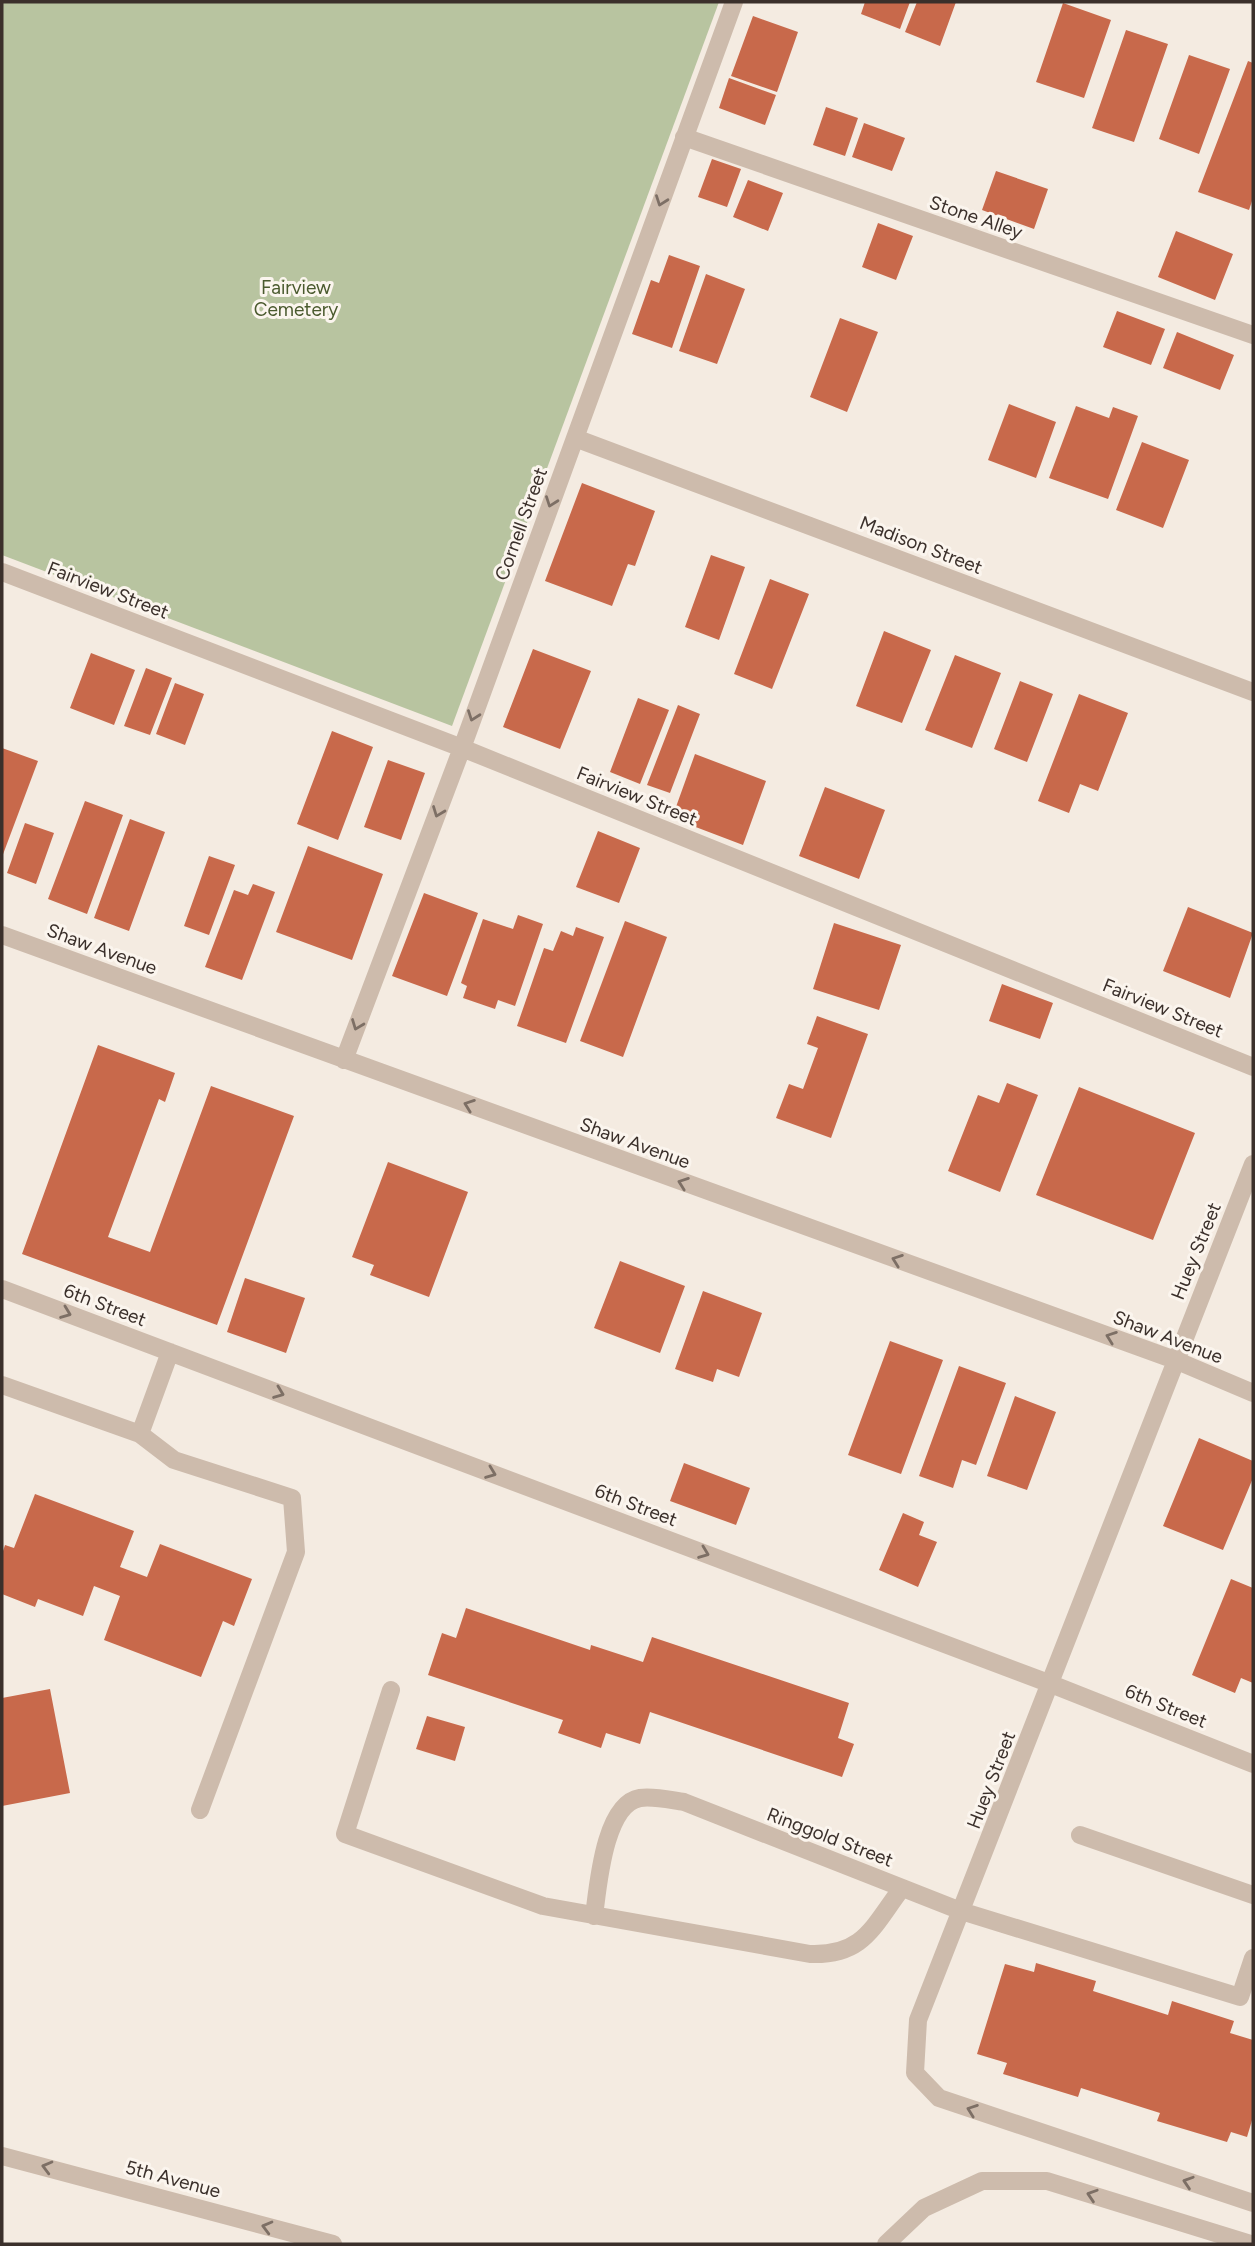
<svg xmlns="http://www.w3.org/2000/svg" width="1255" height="2246" font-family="Figtree,sans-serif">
	<rect width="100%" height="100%" fill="#f4ebe1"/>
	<path fill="#b8c4a0" d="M2,2h717l-267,724 -450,-171z"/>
	<path fill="#c8694b" d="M865,2h45l-10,27 -39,-15z
		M917,2h39l-16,44 -35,-14z
		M1063,3l48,17 -27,78 -48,-16z
		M753,16l45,16 -21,60 -46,-16z
		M1126,30l42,14 -34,98 -42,-14z
		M1189,55l41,14 -31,85 -40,-15z
		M1248,61l5,2v135l-4,12 -51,-18z
		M729,78l47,17 -11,30 -46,-17z
		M826,107l32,11 -13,38 -32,-11z
		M864,123l41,15 -13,33 -40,-14z
		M712,159l29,10 -14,38 -29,-10z
		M996,171l52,18 -14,40 -52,-19z
		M748,180l35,13 -15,38 -35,-14z
		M878,223l35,13 -17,44 -34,-13z
		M1176,231l57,23 -18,46 -57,-23z
		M669,255l31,11 -28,82 -40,-14 19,-54 8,3z
		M706,274l39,15 -28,75 -38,-13z
		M1117,311l48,18 -14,36 -48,-18z
		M840,318l38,14 -31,80 -37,-15z
		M1177,332l57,23 -14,35 -57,-22z
		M1009,404l47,18 -20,56 -48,-18z
		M1076,406l33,12 4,-11 25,9 -30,83 -59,-21z
		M1142,442l47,18 -26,68 -47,-18z
		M582,483l73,28 -20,55 -7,-2 -16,42 -67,-25z
		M711,555l34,12 -26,73 -34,-13z
		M770,579l39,15 -37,95 -38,-15z
		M884,631l47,19 -29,73 -46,-17z
		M533,649l58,22 -31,78 -57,-22z
		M91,653l44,17 -21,55 -44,-17z
		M955,655l46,18 -29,75 -47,-18z
		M146,668l26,10 -22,57 -26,-9z
		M1020,681l33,13 -26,68 -33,-13z
		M175,683l29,11 -19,51 -29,-11z
		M1079,694l49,19 -30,78 -18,-7 -11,29 -31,-12z
		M638,698l31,12 -29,74 -30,-12z
		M678,705l22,9 -30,79 -23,-8z
		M332,731l41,16 -35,93 -41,-16z
		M2,748l36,13 -36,96z
		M695,754l71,27 -23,64 -71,-27z
		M388,760l37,13 -24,67 -37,-13z
		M825,787l60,23 -26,69 -60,-23z
		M85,801l38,14 -36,99 -39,-15z
		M130,819l35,13 -36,99 -35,-13z
		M25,823l29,10 -18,51 -29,-11z
		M598,831l42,17 -21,55 -43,-16z
		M308,846l75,28 -31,86 -76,-28z
		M209,856l26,9 -26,70 -25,-9z
		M253,884l22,8 -33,88 -37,-13 29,-77 14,5z
		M424,893l54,20 -31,83 -55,-20z
		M1188,907l65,26 -23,65 -67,-27z
		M518,915l25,9 -28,82 -17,-6 -3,9 -32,-11 4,-12 -6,-3 22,-64 30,10z
		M625,921l42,16 -44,120 -43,-16z
		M834,923l67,22 -22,65 -66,-21z
		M576,927l28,10 -38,106 -49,-17 27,-78 9,3 8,-20 12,5z
		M1002,984l51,19 -13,36 -51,-18z
		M817,1016l51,18 -37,104 -55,-20 13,-34 14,5 15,-41 -11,-4z
		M98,1045l77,28 -10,29 -6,-3 -51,138 42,15 61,-166 83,30 -77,209 -195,-71z
		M1007,1083l31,12 -38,97 -52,-21 30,-76 21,8z
		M1079,1087l116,46 -42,107 -117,-45z
		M388,1162l80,30 -39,105 -59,-22 4,-10 -22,-8z
		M620,1261l65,25 -25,67 -66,-25z
		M245,1278l60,20 -19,55 -59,-21z
		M703,1291l59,22 -23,64 -22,-8 -4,13 -38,-13z
		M890,1341l53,19 -42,114 -53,-19z
		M959,1366l47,17 -30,82 -14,-5 -9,28 -34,-12z
		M1015,1396l41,16 -29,78 -40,-14z
		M1199,1438l54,23v17l-30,72 -60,-24z
		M684,1463l66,25 -14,37 -66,-24z
		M35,1494l99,37 -14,36 27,10 13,-33 92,35 -18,47 -11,-5 -22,56 -97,-37 16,-44 -26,-10 -11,30 -45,-17 -3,8 -33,-13v-40l3,-9 9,3z
		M903,1513l21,9 -5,13 18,7 -19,45 -39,-17z
		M1231,1579l22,9v95l-12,-5 -6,15 -43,-18z
		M466,1608l124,42 1,-5 52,17 9,-25 197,66 -11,35 16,6 -12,33 -192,-65 -10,32 -34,-11 -5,15 -43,-15 5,-13 -135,-45 14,-42 14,5z
		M50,1689l20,104 -68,13v-108z
		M427,1716l38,11 -10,34 -39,-12z
		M1036,1963l60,18 -3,10 75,24 4,-14 62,20 -4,12 23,7v77l-6,20 -16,-5 -4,10 -70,-21 3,-8 -79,-25 -3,9 -75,-23 4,-11 -30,-9 28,-90 29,8z"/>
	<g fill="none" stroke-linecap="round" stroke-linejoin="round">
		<path stroke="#cdbbac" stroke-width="18" d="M684,137l569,198
			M575,438l678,254
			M2,572l460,176 791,319
			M2,935l1173,425 78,33
			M344,1060l118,-312 272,-746
			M1253,1164l-335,856 -3,53 24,25 314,105
			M2,1289l1049,395 202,80
			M170,1352l-30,82 34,26 118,38 4,54 -96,258
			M2,1385l138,49
			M391,1690l-46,144 198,72 267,48c54,2 63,-28 92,-66
			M1080,1835l173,60
			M594,1916c4,-29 10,-112 46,-118 14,-2 30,2 44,4l277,109 279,86 13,-39
			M2,2156l331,88
			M886,2244l38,-36 58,-27h65l204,63"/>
	</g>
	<defs><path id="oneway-chevron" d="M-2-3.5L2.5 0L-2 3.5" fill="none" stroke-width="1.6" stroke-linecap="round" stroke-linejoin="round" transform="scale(1.75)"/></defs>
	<g stroke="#7d6f65">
		<use href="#oneway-chevron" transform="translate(661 201) rotate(110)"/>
		<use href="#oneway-chevron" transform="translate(551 502) rotate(110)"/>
		<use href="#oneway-chevron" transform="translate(473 716) rotate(110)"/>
		<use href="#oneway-chevron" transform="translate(438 812) rotate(111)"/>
		<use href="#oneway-chevron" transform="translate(357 1025) rotate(111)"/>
		<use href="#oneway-chevron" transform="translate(469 1105) rotate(-160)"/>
		<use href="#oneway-chevron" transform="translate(683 1183) rotate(-160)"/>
		<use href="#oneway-chevron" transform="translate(897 1260) rotate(-160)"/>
		<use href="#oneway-chevron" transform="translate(66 1313) rotate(21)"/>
		<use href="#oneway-chevron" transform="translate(1111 1337) rotate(-160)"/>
		<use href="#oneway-chevron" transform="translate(279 1393) rotate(21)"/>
		<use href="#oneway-chevron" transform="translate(491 1473) rotate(21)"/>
		<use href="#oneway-chevron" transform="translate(704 1553) rotate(21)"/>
		<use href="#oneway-chevron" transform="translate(972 2110) rotate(-160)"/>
		<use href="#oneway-chevron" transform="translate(47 2167) rotate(-165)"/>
		<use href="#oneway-chevron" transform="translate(1188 2182) rotate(-162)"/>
		<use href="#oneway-chevron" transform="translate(1092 2195) rotate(-162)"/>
		<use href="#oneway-chevron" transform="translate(267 2227) rotate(-165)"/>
	</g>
	<g text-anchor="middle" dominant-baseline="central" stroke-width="6" stroke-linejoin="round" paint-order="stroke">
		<g font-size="19" fill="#3b302b" stroke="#fbf5ee">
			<text transform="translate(976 217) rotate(19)">Stone Alley</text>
			<text transform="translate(521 524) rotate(-70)">Cornell Street</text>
			<text transform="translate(921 545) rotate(21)">Madison Street</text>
			<text transform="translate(108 590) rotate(21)">Fairview Street</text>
			<text transform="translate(637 796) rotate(22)">Fairview Street</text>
			<text transform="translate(102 949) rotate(20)">Shaw Avenue</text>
			<text transform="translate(1163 1008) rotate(22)">Fairview Street</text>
			<text transform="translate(635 1143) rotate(20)">Shaw Avenue</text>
			<text transform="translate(1196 1251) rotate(-68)">Huey Street</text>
			<text transform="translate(105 1305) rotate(21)">6th Street</text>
			<text transform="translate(1168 1337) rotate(21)">Shaw Avenue</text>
			<text transform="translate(636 1505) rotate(21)">6th Street</text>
			<text transform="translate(1166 1706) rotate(22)">6th Street</text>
			<text transform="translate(991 1780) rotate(-69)">Huey Street</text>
			<text transform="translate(830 1837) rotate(21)">Ringgold Street</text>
			<text transform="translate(173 2179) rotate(15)">5th Avenue</text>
		</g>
		<g font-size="19" fill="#4a5a2e" stroke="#fbf5ee">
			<text x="296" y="287">Fairview<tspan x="296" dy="22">Cemetery</tspan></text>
		</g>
	</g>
	<rect width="1255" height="2246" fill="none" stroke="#3b302b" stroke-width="7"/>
</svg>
